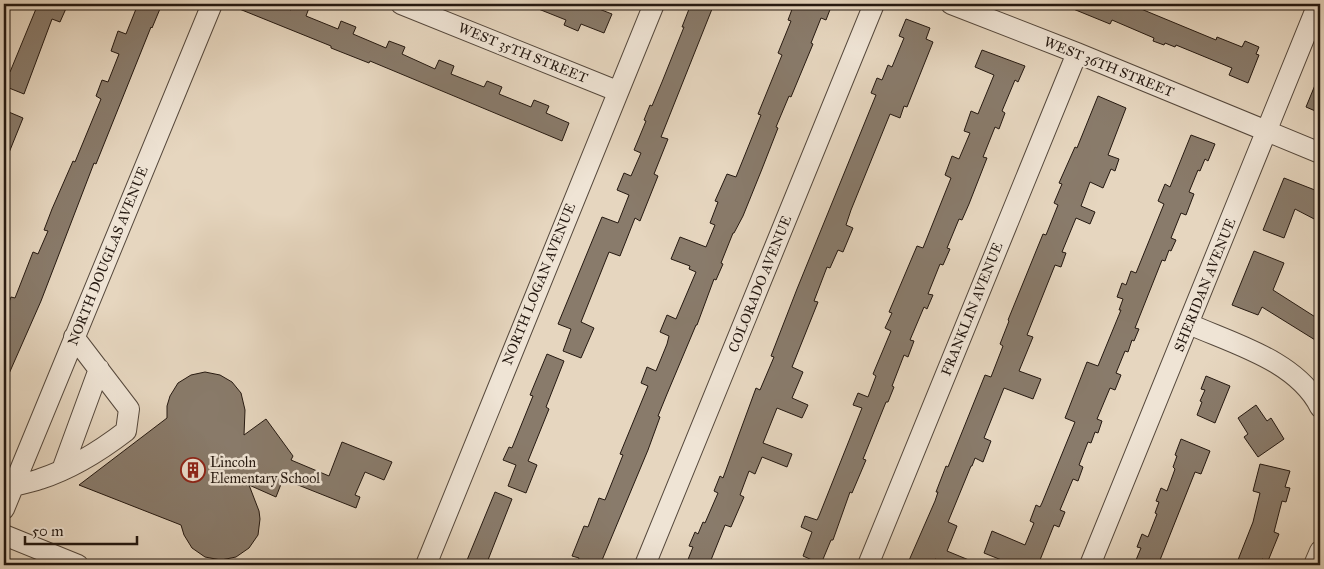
<svg xmlns="http://www.w3.org/2000/svg" width="1324" height="569" font-family="'IM FELL Great Primer',serif">
	<rect width="100%" height="100%" fill="#e6d6bf"/>
	<filter id="stains"><feTurbulence type="fractalNoise" baseFrequency=".004" numOctaves="4"/><feColorMatrix values="0 0 0 0 .2 0 0 0 0 .09 0 0 0 0 .02 0 0 0 .5 -.17"/></filter>
	<radialGradient id="worn" r=".72"><stop offset=".6" stop-color="#630" stop-opacity="0"/><stop offset="1" stop-color="#630" stop-opacity=".3"/></radialGradient>
	<path fill="#897b6b" stroke="#251911" d="M38,4h30l-8,18 -8,-3 -28,75 -20,-8v-16l6,2z
		M138,4h24l-10,24 -1,-1 -55,137 -2,-1 -53,138 -37,84v-49l4,-10 -4,-2v-9l7,-18 4,1 18,-46 5,2 10,-23 -4,-1 8,-21 21,-48 2,1 26,-63 -5,-3 6,-16 6,2 11,-28 -8,-3 7,-20 8,3z
		M227,4h49l15,6 2,-6h5l11,4 -3,8 32,13 3,-8 15,6 -3,7 33,14 3,-7 16,6 -3,7 33,15 4,-9 15,6 -3,8 33,13 3,-6 15,6 -3,7 32,13 3,-7 15,6 -3,7 23,10 -7,18 -192,-80 -1,2 -38,-15v-2z
		M526,4h60l26,10 -8,19 -23,-9 -3,7 -14,-6 2,-5z
		M691,4h23l-53,133 7,2 -14,35 4,2 -18,45 -5,-3 -15,38 -11,-4 -28,70 13,6 -13,30 -18,-7 8,-22 -13,-5 44,-107 16,6 11,-28 -12,-5 7,-17 7,3 10,-23 -7,-3 12,-29 -2,-1 6,-15 2,1 10,-24 22,-55h-2z
		M794,4h30l7,3 -5,13 -5,-2 -10,25 2,1 -22,53 -2,-1 -13,31 2,1 -16,41 -19,47 -9,17h-1l-12,30 2,1 -7,16 -2,-1 -17,46h-1l-29,69 -9,22 2,1 -12,33 -48,115h-23l2,-7 -7,-2 12,-30 4,1 11,-29 6,2 18,-45 -3,-1 28,-68 -7,-3 6,-16 9,4 11,-27 2,-8 -9,-4 7,-17 9,4 20,-47 -7,-3 1,-3 -19,-7 9,-22 26,10 9,-22 -5,-2 8,-21 -3,-1 12,-27 9,3 25,-62 -3,-1 24,-59 -4,-2 13,-32 -3,-1z
		M1061,4h68l87,36 1,-3 25,10 3,-6 14,6 -3,7 3,1 -11,28 -19,-8 3,-7 -56,-23 -1,2 -10,-4 -1,2 -11,-4 1,-3 -42,-18 -2,4z
		M906,19l24,9 -4,11 7,3 -26,65 -3,-1 -4,12 -10,-4 -39,96 -5,15 7,3 -10,24 -5,-2 -8,18 -3,-1 -13,34 4,1 -26,65 11,5 -11,26 16,7 -6,13 -25,-10 -14,35 29,11 -5,13 -25,-10 -7,17 -6,-3 -9,24 4,2 -13,30 -6,-2 -16,40h-15l-7,-3 6,-15 -4,-1 6,-14 3,2 5,-12 2,1 13,-30 -4,-2 6,-15 3,2 33,-90 4,2 14,-33 -3,-1 26,-67 79,-194 -5,-2 6,-15 5,2 6,-15 4,2 12,-29 -5,-2z
		M982,50l43,16 -7,16 -3,-2 -13,31 3,2 -6,16 -4,-2 -12,30 4,1 -18,46 -7,16 -3,-1 -12,29 3,1 -7,16 -3,-1 -12,30 5,1 -6,14 -3,-2 -14,33 4,1 -6,16 -4,-2 -12,31 2,1 -6,15h-2l-23,57 3,1 -14,33 -2,-1 -17,48h-2l-10,24 -18,-8 9,-24 -11,-5 4,-11 12,4 2,-4 43,-108 -9,-3 5,-12 10,4 8,-21 -3,-2 18,-43 -6,-3 7,-15 -3,-1 28,-66 6,2 28,-70 -6,-3 7,-19 7,3 11,-26 -6,-2 7,-20 7,3 16,-39 -19,-8z
		M1320,73v40l-14,-6z
		M1098,96l28,12 -18,47 11,4 -4,12 -4,-2 -8,19 -13,-6 -9,24 14,6 -5,12 -14,-6 -14,34 4,1 -5,14 -6,-2 -28,70 6,2 -14,34 22,8 -8,20 -29,-11 -20,50 7,3 -8,21 -8,-4 -3,8h-1l-23,56 9,4 -10,25 34,14h-30l-16,-6 -3,6h-25l28,-64 3,-9h-2l10,-26 2,1 37,-92 6,2 12,-31 -3,-2 9,-23 -1,-1 35,-86 3,1 12,-30 -4,-2 8,-19 -3,-1 16,-36 2,1z
		M4,110l19,8 -19,47z
		M1191,135l24,9 -7,17 -3,-2 -5,12 -2,-1 -9,22 5,2 -8,21 -5,-2 -10,25 5,2 -5,11 -2,-1 -4,11 -3,-1 -27,68 4,1 -5,12 -2,-1 -4,12 -3,-1 -9,22 5,2 -6,15 -5,-2 -13,31 5,2 -4,12 -3,-1 -4,11 -3,-1 -9,23 4,2 -5,14 -5,-2 -13,31 5,2 -6,15 -5,-2 -16,40h-35l1,-4 -20,-8 8,-22 33,14 9,-22 -4,-2 6,-16 4,2 2,-4 33,-81 -10,-4 22,-56 11,4 23,-56h-2l4,-11 -6,-2 5,-14 4,2 5,-14 5,2 28,-69 -6,-3 7,-17 5,3z
		M1284,178l36,14v30l-25,-13 -11,29 -21,-8z
		M1254,251l30,12 -11,27 47,30v23l-58,-36 -4,8 -26,-10z
		M547,354l17,7 -18,46 3,2 -21,52 9,4 -11,28 -18,-7 8,-21 -13,-5 6,-13 3,1 21,-52 -3,-1z
		M205,372l15,3 12,7 9,11 4,17 -1,25 22,-16 27,37 -2,4 38,16 13,-34 50,20 -8,18 -19,-8 -10,23 5,2 -4,11 -73,-29 -7,18 -27,-12 10,26 1,8 -2,16 -9,13 -13,9 -15,3 -16,-3 -13,-9 -8,-13 -3,-10 -102,-40 88,-67v-12l3,-10 8,-13 13,-8z
		M1206,376l24,10 -15,37 -18,-8 5,-13 -2,-1 5,-11 -4,-1z
		M1256,405l11,16 4,-3 13,21 -26,18 -14,-20 4,-3 -10,-16z
		M1181,439l29,12 -9,23 -6,-2 -37,93h-22l2,-5h-2l5,-12 -4,-1 5,-13 6,3 9,-23 -2,-1 4,-11 -3,-1 5,-13 6,3 8,-22 -2,-2 4,-11 -2,-1z
		M1260,464l30,7 -5,16 5,1 -4,14 -4,-1 -8,31 5,2 -11,27 -6,-2 -2,6h-24l17,-43 7,-29 -7,-2z
		M495,492l17,7 -26,66h-21z"/>
	<g fill="none" stroke-linecap="round" stroke-linejoin="round">
		<defs>
			<path id="minor" d="M401,4l216,87
				M951,4l126,49 243,100
				M1189,324c45,20 108,37 131,83
				M62,470l37,-101
				M13,486c9,-2 19,-4 27,-7 31,-10 60,-28 86,-48l3,-22 -55,-72
				M4,509l208,-505
				M4,535l74,30
				M426,565l228,-561
				M645,565l229,-561
				M868,565l209,-512
				M1090,565l228,-561
				M1314,565l6,-14"/>
		</defs>
		<use href="#minor" stroke="#55483c" stroke-width="22"/>
		<use href="#minor" stroke="#efe4d5" stroke-width="20"/>
	</g>
	<defs>
		<symbol id="building-ring" viewBox="-11 -11 22 22"><circle r="9.5" fill="#efe4d5" stroke="#8f2418" stroke-width="1.5"/><path d="M-4-6H4V6H1V3H-1V6H-4ZM-2.5-4.3h1.7v1.8h-1.7ZM.8-4.3h1.7v1.8H.8ZM-2.5-1h1.7V.8h-1.7ZM.8-1h1.7V.8H.8Z" fill="#8f2418"/></symbol>
	</defs>
	<g fill-rule="evenodd">
		<use href="#building-ring" x="179" y="456" width="28" height="28"/>
	</g>
	<g text-anchor="middle" dominant-baseline="central" stroke-width="5" stroke-linejoin="round" paint-order="stroke">
		<g font-size="14" fill="#251911" stroke="#efe4d5">
			<text transform="translate(523 53) rotate(22)">WEST 35TH STREET</text>
			<text transform="translate(1109 67) rotate(22)">WEST 36TH STREET</text>
			<text transform="translate(108 256) rotate(-68)">NORTH DOUGLAS AVENUE</text>
			<text transform="translate(539 284) rotate(-68)">NORTH LOGAN AVENUE</text>
			<text transform="translate(760 284) rotate(-68)">COLORADO AVENUE</text>
			<text transform="translate(1205 285) rotate(-68)">SHERIDAN AVENUE</text>
			<text transform="translate(972 309) rotate(-68)">FRANKLIN AVENUE</text>
		</g>
		<g font-size="14" fill="#251911" stroke="#efe4d5" text-anchor="start">
			<text x="210" y="462">Lincoln<tspan x="210" dy="16">Elementary School</tspan></text>
		</g>
	</g>
	<rect width="1324" height="569" fill="none" stroke="#e6d6bf" stroke-width="20"/>
	<rect x="5" y="5" width="1314" height="559" fill="none" stroke="#251911" stroke-width="2.5"/>
	<rect x="10" y="10" width="1304" height="549" fill="none" stroke="#251911"/>
	<path d="M25 536v8h112v-8" fill="none" stroke="#251911" stroke-width="2.5"/>
	<text x="32" y="536" font-size="15" fill="#251911" stroke="#efe4d5" stroke-width="4" paint-order="stroke">50 m</text>
	<rect width="100%" height="100%" filter="url(#stains)"/>
	<rect width="100%" height="100%" fill="url(#worn)"/>
</svg>
